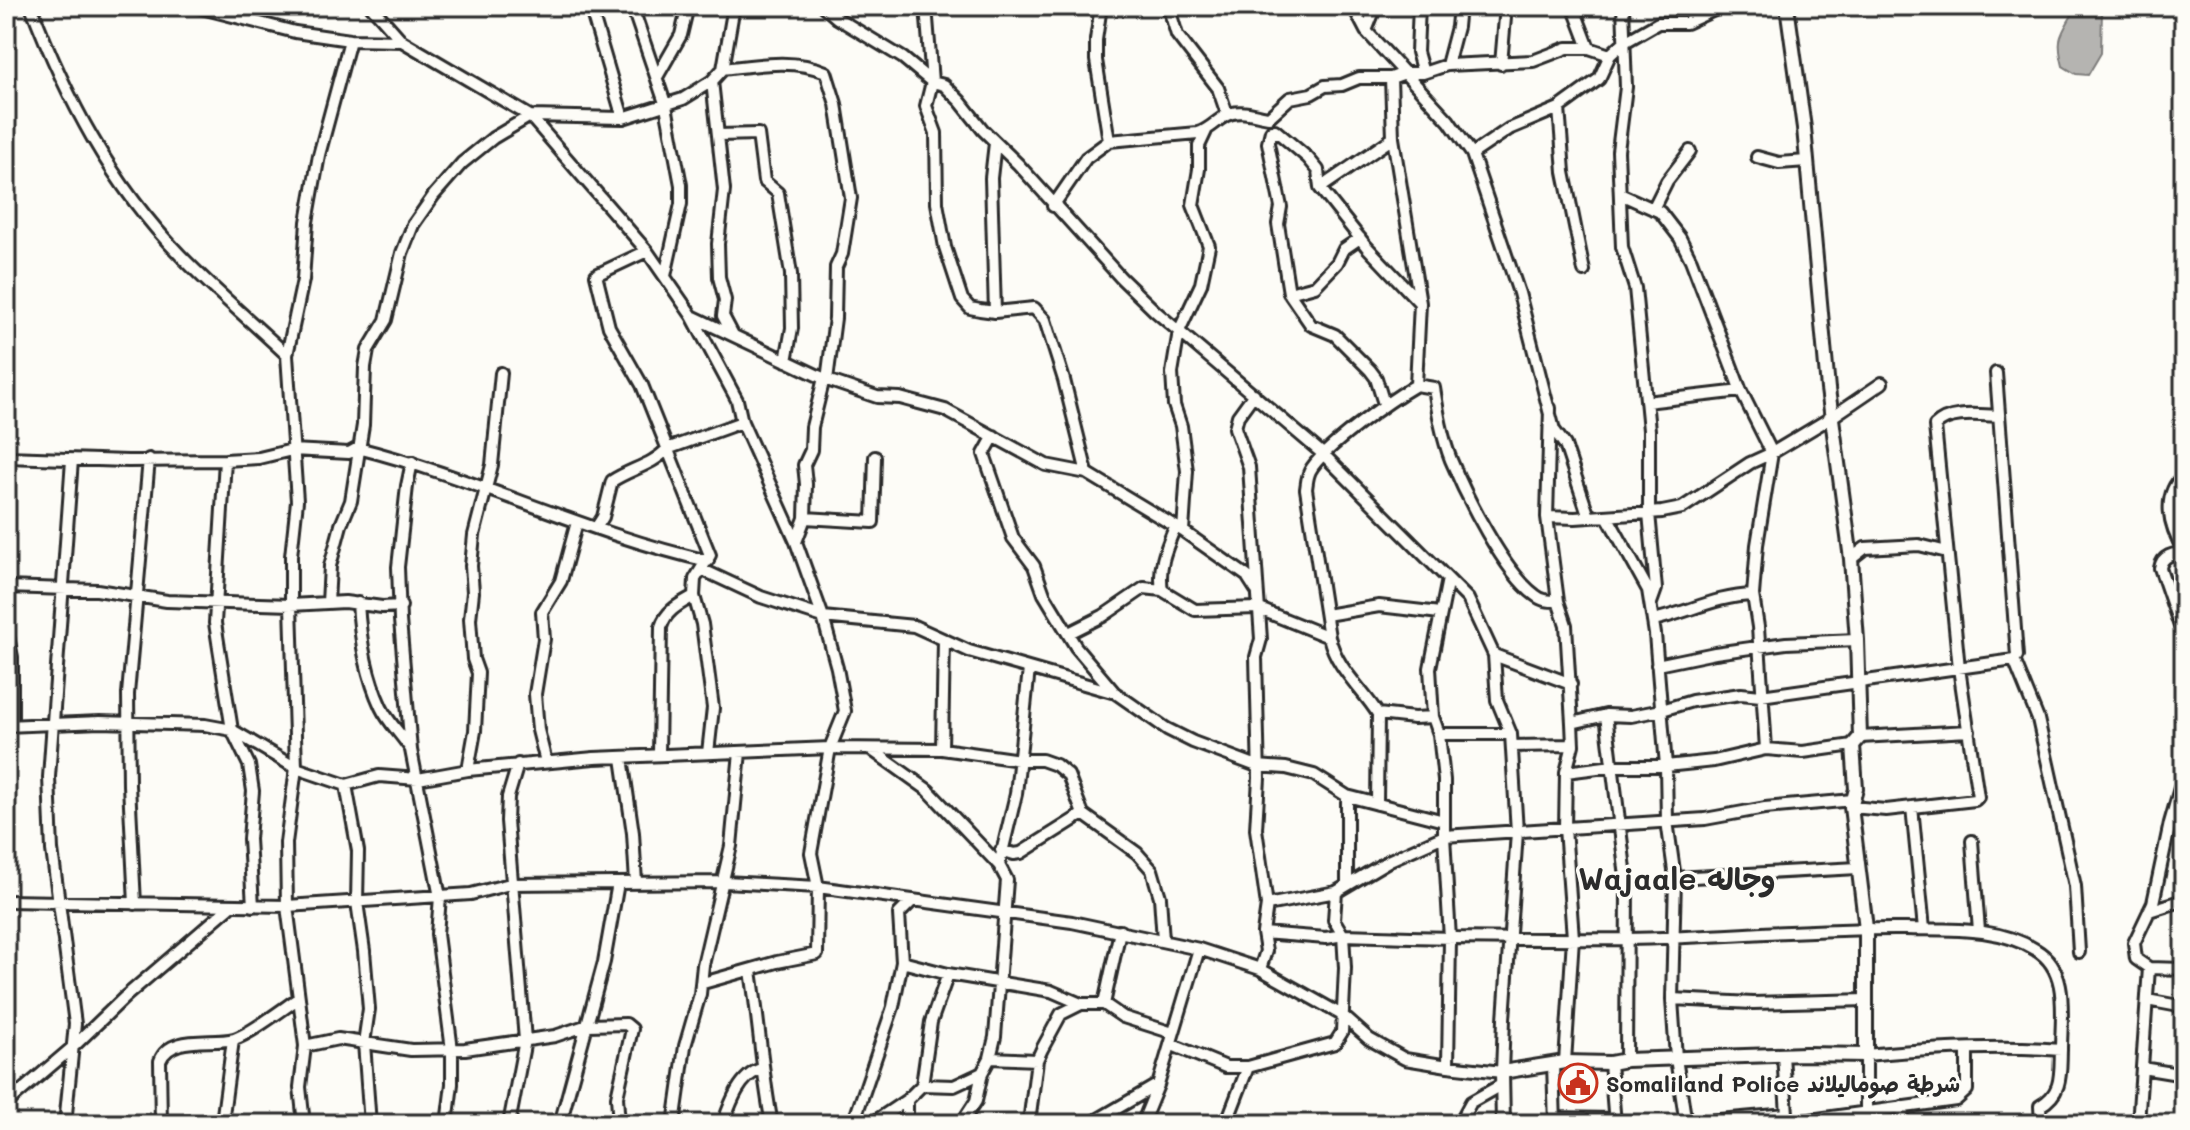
<svg xmlns="http://www.w3.org/2000/svg" width="2190" height="1130" font-family="Mali,'Playpen Sans Arabic',sans-serif">
	<rect width="100%" height="100%" fill="#fdfcf7"/>
	<filter id="ink" filterUnits="userSpaceOnUse"><feTurbulence type="fractalNoise" baseFrequency=".0125" numOctaves="2"/><feDisplacementMap in="SourceGraphic" scale="16" xChannelSelector="R" yChannelSelector="G"/><feConvolveMatrix kernelMatrix="1 2 1 2 8 2 1 2 1" color-interpolation-filters="sRGB"/></filter>
	<g filter="url(#ink)">
		<path fill="#b5b4b1" stroke="#7e7d7b" stroke-width="2" d="M2082,6h14l6,4 -1,43 -13,22 -12,-1 -13,-8c-8,-30 -1,-32 13,-58z"/>
		<g fill="none" stroke-linecap="round" stroke-linejoin="round">
			<defs>
				<path id="minor" d="M31,6c35,92 80,178 149,249 34,35 72,67 107,100
					M194,6l101,26 55,8 52,1 128,75 117,135 45,65 45,84 5,22 54,120 27,75 14,51 8,43 -15,37 -19,105 7,34 -1,67 -40,8 -74,21
					M371,6l31,35
					M590,6l33,112
					M632,6l34,100 15,79v19l-16,72
					M823,6l14,12 66,40 29,24 12,3 16,16 23,29 35,34 103,114 34,33 169,144 144,144 26,56 77,29
					M926,6l6,76 -6,24 10,27 1,70 8,44 17,52 8,9 10,2 15,2 39,-4 11,12 19,60 23,93
					M1101,6l-5,34v20l13,81
					M1164,6l6,6 7,23 41,53 9,26
					M1353,6l13,25 83,90 23,33 47,139 35,137 11,15 24,72
					M1419,6l-2,46 6,21
					M1573,6l16,42
					M1623,6l3,81 -8,64 4,96 13,41 14,142v83l7,76 -5,14
					M1366,31l10,-25
					M1501,64l5,-58
					M1447,65l10,-38 2,-21
					M723,69c35,-4 70,-11 103,3l10,32 15,94 -9,56 -6,13 -1,51 -8,62
					M657,77l24,-42 7,-29
					M1391,78l2,60 27,165 -4,82 18,3c4,25 8,49 17,72 15,36 53,112 84,135 7,6 14,6 23,6
					M712,81l12,109 -6,54 1,33 6,23 -2,16 10,19
					M1559,108l5,64 20,99
					M1275,130l33,28 10,12 2,18 46,58 54,57
					M1276,133l-5,-2 -3,12 13,64 -3,17 11,69 22,32 24,10 35,35 6,8 8,26
					M719,135l39,-1 6,47 14,12 13,81 1,54 -6,33
					M1472,154l37,-25 50,-21 40,-29 11,-24
					M1757,157l22,6 28,-2
					M1320,188l73,-50
					M1620,194l40,18 20,26 11,22 50,131 31,62 -15,92 -4,50 5,32 8,122
					M1053,206l33,-48 23,-17 89,-8c11,-3 17,-11 27,-17 13,-8 30,-1 44,1l21,-19 21,-4 14,-8 17,-1 17,-7h32l14,-5h18l24,-8 86,-4 34,-13h22l21,7 13,-12 35,-20h28l37,-17
					M1653,209l14,-28 23,-30
					M647,251l-51,24 13,52 33,58 68,170 -15,24 -1,17 8,28 11,84 -5,45
					M1289,293l26,-7 22,-23 7,-14 16,-11
					M995,312l-4,-134 4,-35
					M694,317l133,63 50,17 23,1 45,12 101,55 41,8 96,58 64,45 9,14
					M1254,394l-16,22 -3,12 14,39 12,172 -5,18 3,121 -3,51 11,76 -4,28 3,18 -6,18
					M1646,402l95,-11
					M1550,408l-3,109 11,84 8,24 6,98 1,22 -7,27 -1,56 8,110 -8,124
					M994,436l-10,18 29,84 21,28 10,28 32,53 38,45 53,37 26,13 64,24 29,2 28,7 33,21 97,25
					M6,457l122,4 97,-1 34,-2 33,-8 57,3 9,-5c119,30 230,86 350,113
					M225,460l-10,163 17,107 17,35 4,26 -4,48 4,67
					M412,462l-5,24 -9,81 2,53 11,130 29,147 -3,37 15,116v34l-5,40
					M2184,475c-23,21 -15,51 0,76
					M1607,516l41,74 7,44 11,132 1,55 8,57 -3,121 4,59 10,66
					M1547,517l28,1 87,-6 20,-4 68,-45 22,-10 60,-36 50,-34
					M805,518l68,4 2,-65
					M596,528l7,-11 9,-36c18,-12 41,-16 55,-32l75,-27
					M1183,531l4,-60 -6,-45 -7,-21 -2,-32 7,-42 22,-47 8,-38 -16,-41 6,-36v-23l7,-15
					M796,542l9,-24 1,-34 -2,-19 7,-15 1,-23 12,-49
					M2184,555c-11,-3 -22,1 -24,13l24,70
					M1851,559l14,-11 54,-3 28,7
					M703,570l58,27 62,20 91,9 55,25 143,41
					M1448,579l-18,89 3,49 6,17 5,46v56l6,103 -2,127
					M6,587l91,3 70,11 124,4 54,-3 37,5 19,-1
					M1162,590l33,20 62,-2 72,29c8,32 32,50 49,77l36,4 19,-1
					M328,603l2,-37 11,-41 10,-24 12,-76 2,-58 3,-17 18,-30 16,-67 11,-28 21,-30 28,-32 31,-25 37,-22 93,2 60,-19 29,-18 11,-12 11,-63
					M358,603c2,35 8,72 23,104 7,15 20,27 29,41
					M1326,615l53,-9 61,7
					M1653,620c34,-7 63,-24 100,-25
					M6,626l6,31v69
					M1069,633l34,-17 41,-28 18,2c-4,-24 4,-41 13,-63
					M1329,637l-23,-148c1,-6 1,-12 4,-18 12,-23 82,-72 106,-86
					M2014,660l24,59 37,167 4,66
					M1657,665l58,-12 71,-10 71,-3
					M1606,715l21,170 -1,175
					M1572,723l34,-8 25,1 31,-6 30,-9 49,-7 20,2 253,-36 3,-4 -21,-283
					M6,726l94,-4 105,3 27,5 64,38 50,17 33,-9 39,3 50,-9 126,-12 236,-10 112,1 2,-109
					M1439,734h72
					M1860,737l109,-6
					M1512,746l61,-1
					M942,749l78,11h22l14,5 12,10 15,39 54,39 15,17 8,27 3,43
					M872,750l56,40 71,75 8,15 -12,157 -5,21 -8,15 -6,28 -15,23
					M659,754l2,-127c5,-17 19,-23 33,-31
					M622,758l11,75 3,50
					M546,762l-8,-32 -3,-36 9,-55 -2,-27 19,-31 16,-59
					M468,770l7,-39 3,-58 -5,-14 -3,-40 3,-27 -2,-26 3,-31 18,-70 9,-92
					M1566,772l47,-6h53l48,-5 52,-12 37,3 50,-7
					M2184,774l-14,49 -17,80 -19,40 2,16 13,9 35,1
					M346,785l12,66 -1,51 7,49 5,58 -5,34 6,81
					M1347,796v89
					M1377,804l1,-90
					M1851,807l35,3 89,-10 3,-3 -19,-129 -24,-242c14,-15 43,-11 63,-10
					M1912,807l12,122
					M1972,841l7,90
					M1001,850l13,4 7,-1 62,-39
					M999,865l17,-71 13,-125
					M1675,878l183,-10
					M6,901l281,5 184,-12 39,-10 214,-2 94,5 254,35 127,27 61,20 82,46 27,24 36,20 43,7 54,6 2,-53 13,-187 -6,-98 -14,-34 -3,-45
					M135,904l-6,-119 -1,-91 21,-235
					M1267,905l69,-13
					M2149,911l35,-11
					M1263,933l63,5 17,-3c95,3 190,5 285,4 93,-2 185,-11 278,-10 43,1 92,-3 130,21 34,20 25,66 25,100 -64,-5 -131,-1 -195,5v69
					M902,962l46,12 103,17 30,13h23l19,13 50,16
					M751,971c8,51 11,102 21,153
					M299,998l-12,-92 -1,-63 10,-75 -5,-163v-49l6,-55 -10,-146 16,-75 4,-58 12,-67 31,-115
					M1672,999l81,4 114,-3
					M2147,1000l37,7
					M1104,1004l16,-73
					M1170,1044l56,23h22l87,-24 7,-11 3,-64 -2,-33 -9,-15 2,-28 54,-32 54,-24 261,-17 60,-11 88,-8
					M1783,1055l4,59
					M990,1058l47,2
					M1610,1063l5,61
					M1553,1064l2,60
					M2142,1068l42,7
					M922,1085l32,1 28,-13
					M6,1104l67,-57 53,-51 106,-91
					M1902,1107l2,17
					M1555,1118l60,1
					M1686,1123l101,-9 1,9 168,-23 11,-10v-40
					M65,1124l10,-100 -23,-174 -3,-73 23,-317
					M161,1124l-1,-63c10,-27 51,-16 74,-22 15,-4 50,-31 65,-41l6,48 33,-7 73,11 54,-1 90,-13 33,-11 38,-1 6,5 -15,68 2,27
					M224,1124l-1,-9 10,-75
					M304,1124l-4,-37 5,-41
					M509,1124l16,-84 -18,-219 1,-24 10,-33
					M560,1124l44,-162 14,-79
					M674,1124l11,-78 15,-52 3,-29 28,-119 9,-94
					M723,1124c7,-20 16,-48 38,-55
					M853,1124l40,-117 9,-45 -3,-48 14,-14
					M871,1124l36,-24
					M907,1124v-24l15,-15 9,-63 17,-48
					M1026,1124l4,-9 7,-55 5,-11 19,-35 20,-10
					M1090,1124l67,-39
					M1142,1124l16,-39 41,-136
					M1226,1124l22,-57
					M1459,1124l12,-22 30,-17
					M2041,1124l-1,-18c23,-13 20,-32 21,-56
					M2138,1124l11,-156"/>
				<path id="tertiary" d="M1503,1124l-1,-52 63,-10 45,1 16,-3 179,-6 61,1v-127l-15,-121 5,-18 -3,-44 7,-8 -3,-97 -6,-81 -23,-170 -24,-261 -17,-122"/>
			</defs>
			<use href="#minor" stroke="#2b2b2b" stroke-width="16"/>
			<use href="#tertiary" stroke="#2b2b2b" stroke-width="18"/>
			<use href="#minor" stroke="#fdfcf7" stroke-width="10"/>
			<use href="#tertiary" stroke="#fdfcf7" stroke-width="12"/>
		</g>
	</g>
	<defs>
		<symbol id="civic-ring" viewBox="-11 -11 22 22"><circle r="9.5" fill="#fdfcf7" stroke="#c8321e" stroke-width="1.5"/><path d="M-.6-6.5H3V-4.5H.6V-3L4-1V1h2V6H-6V1h2V-1L-.6-3ZM-1.2 2.5V6h2.4V2.5Z" fill="#c8321e"/></symbol>
	</defs>
	<g fill-rule="evenodd">
		<use href="#civic-ring" x="1556" y="1061" width="44" height="44"/>
	</g>
	<g text-anchor="middle" dominant-baseline="central" stroke-width="7" stroke-linejoin="round" paint-order="stroke">
		<g font-size="22" font-weight="bold" fill="#2b2b2b" stroke="#fdfcf7" text-anchor="start">
			<text x="1606" y="1083">Somaliland Police شرطة صوماليلاند</text>
		</g>
		<g font-size="30" font-weight="bold" fill="#2b2b2b" stroke="#fdfcf7">
			<text x="1677" y="878">Wajaale وجاله</text>
		</g>
	</g>
	<rect width="2190" height="1130" fill="none" stroke="#fdfcf7" stroke-width="32"/>
	<rect x="16" y="16" width="2158" height="1098" fill="none" stroke="#2b2b2b" stroke-width="3" filter="url(#ink)"/>
</svg>
